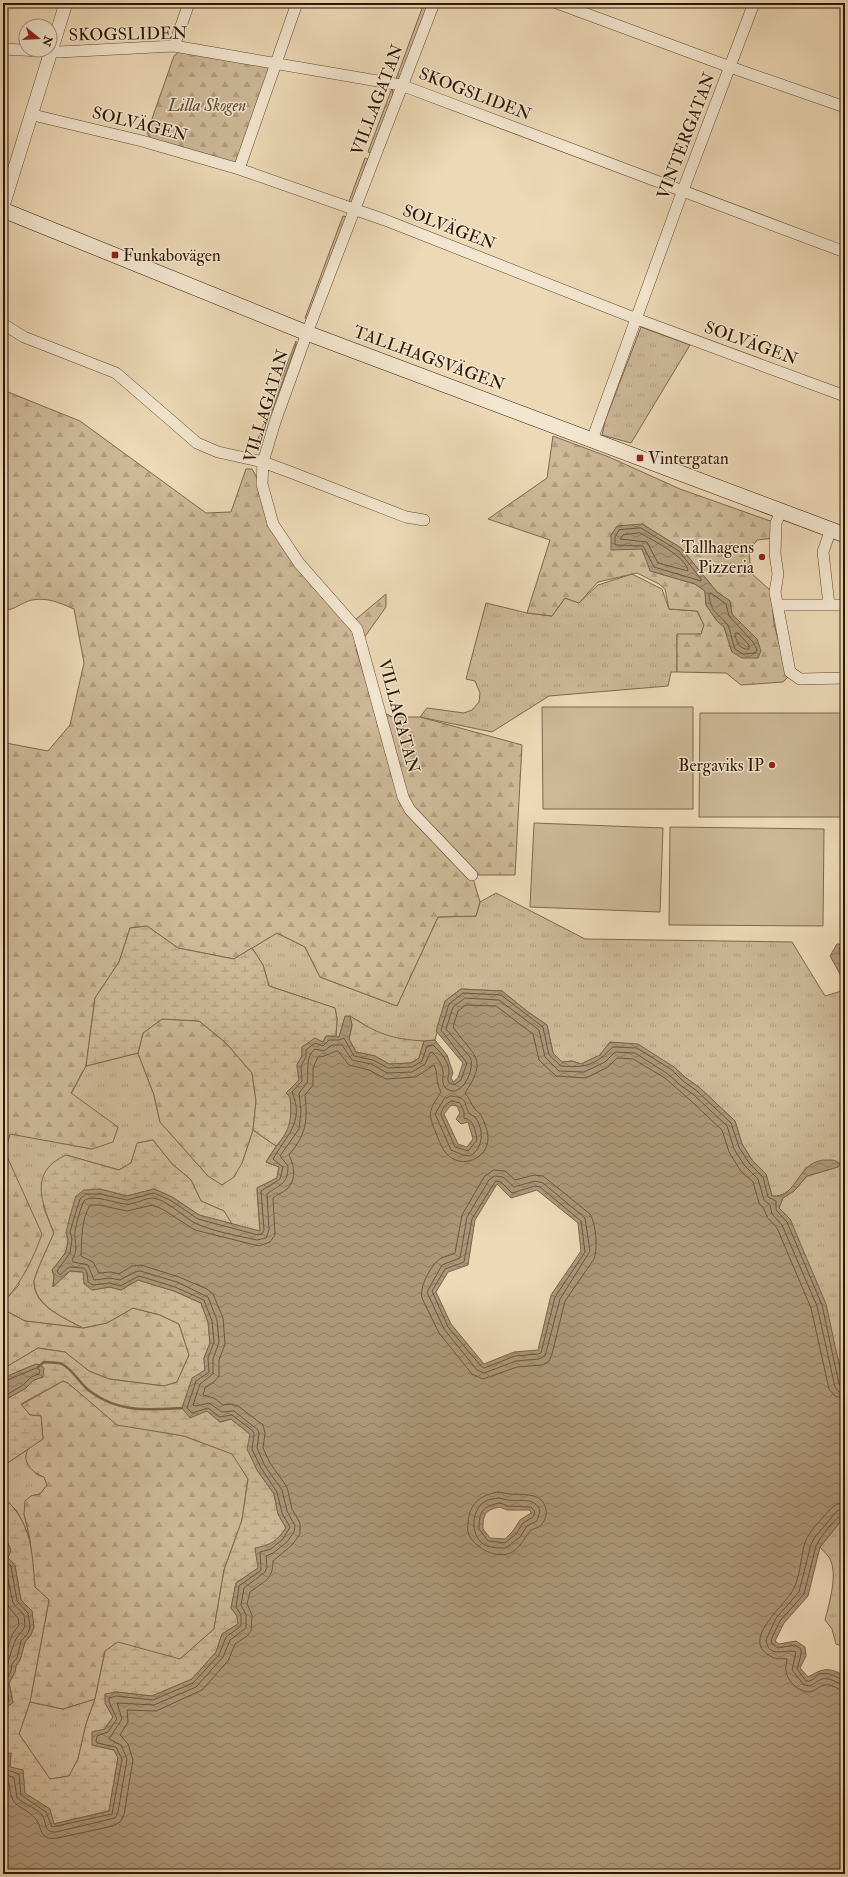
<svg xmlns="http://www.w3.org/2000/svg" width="848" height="1877" font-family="'IM FELL Double Pica',serif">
	<defs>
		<pattern id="grass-tufts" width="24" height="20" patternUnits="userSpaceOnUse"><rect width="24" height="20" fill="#cdb897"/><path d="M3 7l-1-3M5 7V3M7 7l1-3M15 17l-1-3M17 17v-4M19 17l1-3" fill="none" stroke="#b09d80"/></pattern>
		<pattern id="forest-firs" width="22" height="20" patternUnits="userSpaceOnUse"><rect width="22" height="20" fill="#cdb897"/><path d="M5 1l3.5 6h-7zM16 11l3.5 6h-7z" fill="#b09d80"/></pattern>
		<pattern id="wetland-marsh" width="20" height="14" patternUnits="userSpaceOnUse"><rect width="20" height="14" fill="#cdb897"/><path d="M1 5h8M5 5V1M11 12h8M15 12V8" fill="none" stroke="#b09d80"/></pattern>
		<pattern id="water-waves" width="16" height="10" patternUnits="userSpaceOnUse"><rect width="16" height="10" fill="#ac9779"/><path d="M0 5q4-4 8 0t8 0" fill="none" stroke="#8c7a61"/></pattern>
	</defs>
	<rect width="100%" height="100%" fill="#edd9b6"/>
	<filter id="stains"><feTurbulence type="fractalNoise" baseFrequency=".005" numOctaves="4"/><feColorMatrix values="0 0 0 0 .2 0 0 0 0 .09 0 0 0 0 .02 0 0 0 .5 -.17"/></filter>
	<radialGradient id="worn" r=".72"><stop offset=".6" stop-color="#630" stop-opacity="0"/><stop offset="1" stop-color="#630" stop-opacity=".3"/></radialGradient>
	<path fill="url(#grass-tufts)" stroke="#7e674c" d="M424,3h5l-27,74 -6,2z
		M392,88l1,6 -22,59 -3,-1z
		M365,158l3,1 -17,45h-3z
		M343,216l4,1 -39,102 -3,-1z
		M641,327l49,18 -59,98 -29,-8 3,-14z
		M296,341v4l-37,102 -3,-3z
		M632,574l30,15 7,20 28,2 7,14 -3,9 -24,1v37h-6l-3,14 -119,10 -57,36 -72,-15 7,-9 37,5 8,-3 7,-8 1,-9 -5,-12 -9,-2 20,-76 41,10 25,3 13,-18 14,5 19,-18z
		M496,893l89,46 207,3 33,54 20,-6v256l-3,16 3,16v114l-7,-33 -27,-86 -21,-54 -11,-11 4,-10 11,-7 13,-15 31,-9h-32c-6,12 -18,31 -34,29l-6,-22 -14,-14 -10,-16 -7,-23 -35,-33 -14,-10 -12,-11 -64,-25 -10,13 -19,9 -9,-3 -10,1 -9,-9 -6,-28 -19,-13 -26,-21 -41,-2 -16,12 -10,39c-16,4 -49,-2 -64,-10 -8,-5 -16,-14 -26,-13l-6,20 -3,-1 1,-17 -2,-11 -66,-22 -6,-21 -11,-17 25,-15 28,14 15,30 77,29 41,-89 38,-1 4,-14z
		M138,1053l16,42 6,27 48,54 34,-13 11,-33 23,16 -10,16 13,5 -2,11 -20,10 3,44 -28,-8 -8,-13 -23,-10 -10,-21 -19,-16 -19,-24 -15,3 -7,20 -12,7 -53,-15 -23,51 11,27c-4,9 -20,43 -20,49 0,25 31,36 49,46l-58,-7 -19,-10v-12l13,-14 -14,-133 5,-19 82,16 25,-22 -46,-33 15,-28z
		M30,1448l-4,9 10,17 8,3 3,8 -7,9 -9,2 -7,18 6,25 -13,-28 -14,-14v-31z
		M845,1516v131l-9,-3 -4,-15 -7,-9c4,-16 13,-45 5,-61 -2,-4 -7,-8 -10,-12z
		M95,1699l-9,25 -8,35 -9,17 -19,3 -31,-45 11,-32 33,7z"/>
	<path fill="url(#forest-firs)" stroke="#7e674c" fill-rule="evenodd" d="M179,52l83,11 8,7 -32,90 -5,3 -82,-24 -4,-6 27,-77z
		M3,390l77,31 126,92 25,-1 15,-43h6l7,12 11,44 79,100 37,-31v13l-30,42 18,58 18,10h28l102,28 -7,130h-43l8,27 -4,14 -38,1 -41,89 -77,-29 -15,-30 -28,-14 -43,26 -56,-11 -31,-22 -17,2 -11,34 -24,36 -9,68 -15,27 47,34 -5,15 -21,7 -82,-15 -5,18 37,82c-9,25 -19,46 -36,65v12l19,10 58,7 24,-5 26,-15 27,7 19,9 10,31 -12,27 -13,4 -55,-7 -20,-8 -24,-19 -27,-4 -35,21v-622l3,-4 42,8 22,-26 14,-62 -10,-54c-14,-6 -27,-12 -42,-9 -10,2 -18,11 -29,10z
		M553,436l56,21 71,32 96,34 -1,15 -18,2 -8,11 2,22 20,18 3,33 14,53 -5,5 -42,3 -15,-12 -49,-1v-38h24l3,-9 -7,-14 -28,-2 -4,-20 -6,-5 -22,-11 -39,9 -19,21 -14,-5 -13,18 -25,-3 23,-73 -62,-21 59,-41zM642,524l39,24 36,44 13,9 2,13 25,25 -25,13 -8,-25 -7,-6 -11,-16 -1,-14 -10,-7 -44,-13 -9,-22z
		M162,1019l37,2 27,22 26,30 4,28 -3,29 -11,33 -8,14 -12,8 -14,-9 -48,-54 -6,-27 -16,-42 5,-20z
		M63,1381l5,2 49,41 67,12 49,18 15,25 -6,41 -18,50 -10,59 -34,30 -75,-8 -10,48 -32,10 -33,-7 19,-102 -14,-13 -5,-48 -6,-25 1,-13 6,-5 9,-2 7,-9 -3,-8c-12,-4 -24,-16 -15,-29 3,-3 10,-6 14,-9l-2,-23 -11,-1 -9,-10z"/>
	<path fill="url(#wetland-marsh)" stroke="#7e674c" d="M147,926l31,22 56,11 18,-11 11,17 6,21 66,22 2,11 -1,17h-10l-3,6 -21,5v9l-5,9 2,15 -13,13 4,4c3,21 1,33 -14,49l-23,-16 3,-29 -4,-28 -26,-30 -27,-22 -37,-2 -19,14 -5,20 -52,13 9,-68 24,-36 11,-34z
		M350,1016c28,18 41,23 74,25l-5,17 -8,5 -22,1 -14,-8 -19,-4 -7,-13 3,-14z
		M153,1140l19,24 19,16 10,21 23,10 8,13 -33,-9 -27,-18 -18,-8 -27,7 -27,-7 -34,43c5,18 -3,25 -14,38l2,5 -1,11 17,-15 13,1 9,18 18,-3 11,3 17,-10 36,11 27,12 7,19 2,21 -6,15 1,12 -18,27 -5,11 25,3 13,11 11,-3 19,15 7,36 17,24 4,20 8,14 -6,8 -11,10 -11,22 -22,15 -5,25 6,8 1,8 -16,10 -6,18 -24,27 -40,17 -36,-4 -11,11 8,14 -21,28 22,5 4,8 -9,53 -56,13 -3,-15 -26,-16 -1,-23 -13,-2 1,-15 -8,1v-45l10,-7 -4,-19 6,-11 1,-6 4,-6 5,-18 6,-7 1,-24 -11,-11 -6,-34 -8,-8 2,-3 -2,-16 -4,-7v-35c29,25 29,55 32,90l14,13 -19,102 -11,32 31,45 19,-3 9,-17 8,-35 9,-25 10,-48 13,-9 62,17 34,-30 10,-59 18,-50 6,-41 -16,-25 -48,-18 -67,-11 -49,-42 -5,-2 -42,23 9,11 11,1 2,23 -40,27v-65l23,-13 8,-8 9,-3 -7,-13 -33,14v-9l35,-21 27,4 24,19 20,8 55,7 13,-4 12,-27 -10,-31 -19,-9 -27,-7 -26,15 -24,5c-18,-10 -48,-21 -49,-46 0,-6 16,-40 20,-49 -12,-30 -26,-61 12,-78l53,15 12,-7 6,-20z"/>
	<path fill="#cdb897" stroke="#7e674c" d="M542,707h151v102h-150z
		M700,713h145v104h-146z
		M534,823l129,5 -3,84 -130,-5z
		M670,827l154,2 -1,97 -154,-1z"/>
	<path fill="url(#water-waves)" stroke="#7a6349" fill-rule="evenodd" d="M642,524l39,24 36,44 13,9 2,13 25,25 4,12 -3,7h-16l-10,-6 -8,-25 -7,-6 -11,-16 -1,-14 -10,-7 -45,-13 -8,-22 -31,1v-15l6,-9z
		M837,944h4l-2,7 6,17v15l-15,-27z
		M461,989l41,2 26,21 19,13 6,28 9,9 10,-1 9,3 19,-9 10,-13 28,2 36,23 12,11 14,10 35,33 7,23 10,16 14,14 6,22c27,3 24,-38 57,-36 4,0 7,0 11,4l-2,3 -31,9 -13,15 -11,7 -4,10 11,11 36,85 19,88v124l-25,31 -12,49 -24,27 -9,18 4,3 17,-3 9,6 1,9 -6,12 8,9c15,-9 21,-10 37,-1v198h-842v-120l8,-1 -1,14 13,3 2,23 25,16 4,15 55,-13 9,-53 -4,-8 -22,-5v-13l13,-3 8,-12 -8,-14v-9l11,-2 36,4 40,-17 24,-27 6,-18 16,-10 -1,-8 -6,-8 5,-25 22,-15 -3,-20c16,-3 22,-7 31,-20l-8,-14 -4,-20 -17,-24 -10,-21 3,-15 -19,-15 -11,3 -13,-11 -17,7 -8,-10 10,-30 13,-8 -1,-12 6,-15 -2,-21 -7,-19 -27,-12 -36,-11 -17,10 -11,-3 -18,3 -8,-6 -1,-12 -13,-1 -17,16 1,-12 -2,-5 14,-18 2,-13 -2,-7 4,-16 6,-20 8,-6 16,-1 27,7 27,-7 18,8 27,18 61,16 -3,-43 20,-10 2,-11 -13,-5c17,-27 28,-30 24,-65l-4,-4 13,-13 -2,-15 5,-9v-9l13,-9 8,4 3,-6 13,1 6,-21h5l2,9 -3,14 7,13 19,4 14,8 22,-1 8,-5 5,-17 11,-1 12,15 6,18 -2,5 2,4 5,-4 5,-15 -27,-32 9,-30zM451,1105l6,1 3,7 -4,6 5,5 7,-2 5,17 -6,8 -9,-3 -14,-30zM497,1184l14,14 26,-8 41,33 3,28 -30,44 -13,55 -24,2 -30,12 -33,-40 -15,-32 12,-20 20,-7 7,-45zM500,1507l7,3h23l1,3 -11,7 -7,11 -8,8 -15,-1 -7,-9c0,-15 2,-19 17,-22z
		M36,1364l4,1 4,3 -1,9 -9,3 -8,8 -23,13v-23z
		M3,1532l8,18 -3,8 5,5 2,3 6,34 11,11 2,16 -3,8 -6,7 -5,18 -4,6 -1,6 -6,11 4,20 -10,6z"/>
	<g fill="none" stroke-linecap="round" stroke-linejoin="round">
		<path stroke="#6d563e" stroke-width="1" d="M641,528l38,23 22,28v2l-47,-14 -11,-21 -28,-1v-8l4,-7z
			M640,533c12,7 47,24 48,38l-30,-8 -11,-21 -27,-3 3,-4z
			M711,593l15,11 3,12 24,26 4,8 -2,3 -12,1 -8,-5c-3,-7 -4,-19 -8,-25 -10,-12 -17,-12 -18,-30z
			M736,633h2l11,12v4c-9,1 -12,-6 -14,-14z
			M451,1096c20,2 11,8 19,18 1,1 4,2 5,3 9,12 9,31 -5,39l-7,-1 -12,-5 -16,-36 9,-15z
			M452,1101l8,2 4,9v6c10,2 11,11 13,22l-9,11 -13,-4 -14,-32c0,-5 5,-13 11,-14z
			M494,1170l11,1 10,9 19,-5 9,1 47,38c6,10 8,34 4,45l-29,42 -13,53 -3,7 -7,4 -25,2 -34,12 -11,-5 -33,-41 -17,-35c-3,-11 9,-33 18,-39 4,-3 10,-3 15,-6l7,-38 22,-38z
			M495,1176l8,1 11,10 21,-6 8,2 42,35 5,33 -30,48 -15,57 -6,3 -23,2 -32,12 -7,-3 -33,-41 -17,-37 15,-27 18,-7 7,-41 22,-37z
			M496,1181l5,1 11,11 23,-7 5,1 41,34 4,31 -30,45 -14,56 -3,1 -23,2 -31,12 -3,-2 -33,-39 -16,-36 13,-22 19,-7 8,-43z
			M3,1382l33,-14 4,2 -1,4 -8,3 -8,8 -20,12
			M498,1492c5,0 8,2 12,2 14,1 33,-2 36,16 1,5 -1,10 -4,14 -3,4 -7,4 -11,6 -5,5 -9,15 -17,21 -15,10 -38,-2 -45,-16 -2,-4 -1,-8 -1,-12 1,-19 12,-28 30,-31z
			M499,1498c3,0 6,2 9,2 12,2 27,-4 32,11l-3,10 -10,5 -7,11 -14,11c-6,0 -14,0 -19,-2 -17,-7 -17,-34 -3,-44 4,-3 10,-3 15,-4z
			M845,1502c-9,1 -14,6 -20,13 -7,8 -16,17 -20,27 -4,14 -5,36 -12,48 -8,16 -55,51 -21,67 5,3 10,1 15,2 0,4 -2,8 -1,12 1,10 14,22 24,21 6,-1 9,-6 14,-7 7,-2 14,5 21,6
			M500,1503l8,3 23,1 4,5 -2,5 -10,6 -7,11 -11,9 -17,-2 -9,-12c0,-17 3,-23 21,-26z
			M845,1508l-8,3 -22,26 -4,7 -12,48 -23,26 -10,22c3,20 20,8 30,12l-4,18 12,15c9,3 11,-4 18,-6 9,-2 15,5 23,6
			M845,1514c-9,1 -25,24 -29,32l-12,48 -24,27 -9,19 1,4 6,4 17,-3 6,4v6l-4,14 9,12c7,1 9,-5 14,-7 10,-3 17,5 25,6
			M3,1541l4,9 -3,10 7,6 6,35 11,12 2,14 -2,6 -7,8 -4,17 -5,6 -1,7 -6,11 4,19 -6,4
			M3,1567l3,3 7,33 11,12 1,11c-2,5 -6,8 -9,13 -6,12 -7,25 -13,37
			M3,1589l5,17 10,12 1,7 -7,10 -6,18 -3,4
			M3,1758l3,1 1,11 12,4 2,21 25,17 6,15 60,-13 10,-55 -6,-12 -19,-4 -1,-2 1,-5 11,-4 9,-13 -8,-17v-4l7,-2 37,4 40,-17 26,-28 7,-18 15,-11v-11l-5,-8 3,-21 22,-16 -1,-18 11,-3 12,-10 7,-12 -8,-14 -5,-21 -16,-24 -9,-19 2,-15 -1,-3 -21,-16 -12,2 -12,-9 -16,5 -5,-5 9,-27 13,-9 -1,-14 6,-16 -2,-21 -8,-21 -29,-13 -36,-11 -19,10 -10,-3 -17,2 -5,-3 -1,-10 -3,-4 -15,-1 -9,8 -3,-4 13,-18 2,-14 -2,-7 4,-14 6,-19 6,-5h14l27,6 27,-7 16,7 28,19 60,16 4,-1 2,-4 -3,-39 19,-12 3,-12 -10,-8c13,-23 32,-37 19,-67l10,-11 -1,-15 5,-9v-7l9,-7 8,3 6,-6h10l5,-2 10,18 19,4 15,8 24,-1 10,-6 5,-15 6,-1c7,6 17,18 16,28 -1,5 -2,5 0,10l5,2 7,-5 6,-17 -26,-33 8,-26 14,-11 38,2 42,32 6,28 12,11c15,1 26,2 40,-8 5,-3 7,-8 12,-11l24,1 35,22 11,11 14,10 34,32 8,24 10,16 14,14 5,20 8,4v9l11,12 35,83 17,79 3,3 3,1
			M3,1773l11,5 3,20c7,6 19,10 25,17 5,7 1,18 14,17l59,-14 3,-6 9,-53 -6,-14 -12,-6 13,-20 -5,-16 37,2 42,-18 27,-30 7,-17 16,-12v-13l-5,-10 3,-17 21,-16 2,-5 -1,-11 7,-3 14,-11 7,-10 1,-6 -8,-15 -5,-21 -17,-24 -8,-18 2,-14 -1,-4 -24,-19 -12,1 -13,-9 -13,3 -3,-1 7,-21 13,-10v-15l6,-17 -2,-22 -9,-23 -31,-15 -37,-11 -5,1 -15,8 -10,-2 -16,2 -6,-15 -15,-3 -1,-2c7,-11 2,-18 3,-29 1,-6 6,-25 9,-30 7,-8 33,3 42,3 9,1 18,-6 27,-6 13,1 30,19 42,25 16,8 44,13 62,17l9,-2 3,-8 -2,-36c12,-10 21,-8 21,-28l-8,-10 19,-27 2,-18 -2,-18 8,-10c2,-11 -2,-27 8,-34l9,2 8,-6h10l10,15 19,4 16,9 25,-1 13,-8 5,-11 2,-1c5,5 10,12 11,19 1,6 -3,13 4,18 15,10 29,-21 23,-32l-24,-28 7,-22 12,-9 34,2 40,30 6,27 14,14 25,1 21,-10 10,-10 20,1 33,21 12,11 14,10 33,31 7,23 11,17 13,13 6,21 6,5 2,9 10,11 35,81 18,81 4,5 6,1
			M3,1781l6,2c3,28 10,19 26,35 8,8 2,23 23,20l55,-12 7,-4 4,-7 9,-55 -5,-16 -8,-9 8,-13 -1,-12 29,1 46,-21 26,-29 7,-17 12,-8 4,-5 1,-16 -5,-11 3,-12c14,-11 23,-12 23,-31l19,-16 8,-11v-11l-8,-14 -5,-22 -17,-24 -7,-15 2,-15 -2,-8 -25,-19 -7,-2 -8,1 -9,-7 -11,-3 2,-7 9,-6 5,-6v-16l6,-16 -2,-26 -10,-24 -6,-5 -28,-12 -38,-12 -9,1 -13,8 -8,-2 -12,1 -6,-11 -12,-6c1,-17 0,-36 9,-51h9l28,6 26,-6 11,5 31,20 64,16 11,-4 5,-7 -2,-37c4,-4 10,-5 14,-9 10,-10 7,-24 2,-34 17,-21 19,-33 16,-60l8,-10v-17l5,-11c9,0 14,-6 20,-6l11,14 20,5 17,9 30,-2 18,-12c5,10 1,17 7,27 -12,19 -14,20 -5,41 3,7 6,17 12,22 14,14 40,4 40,-17 0,-7 -4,-17 -7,-23 -2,-3 -5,-4 -7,-7 -3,-5 -5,-10 -9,-15 24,-36 8,-37 -12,-66l5,-16 8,-6 30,1 37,28 6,26 17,16 30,2 22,-11 9,-9 16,1 32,19 25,22 32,30 7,22 11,18 13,12 6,21 5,6 3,8 10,11 34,80 18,81 6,7 10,3"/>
		<path stroke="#7a6349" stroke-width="2.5" d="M38,1367l6,-5c5,1 13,0 18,2 12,6 18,21 29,28 29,21 57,18 91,16"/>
		<defs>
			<path id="minor" d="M434,3l-127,330 -32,89 -12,40 -1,22 11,40 26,39 58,66 46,168 7,13 62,65
				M557,3l173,64 115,40
				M174,46l15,-43
				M3,49l56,3 115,-6 227,39 444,167
				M33,115l109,26 97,28 146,51 252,99 208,77
				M239,169l58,-166
				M3,324l21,13 92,36 81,70 21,9 45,10 27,10 116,45 18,3
				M592,440l91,-250 71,-187
				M781,511l-5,12 -1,31 3,20 -3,18 15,80 10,7 45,-1
				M778,605h67
				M829,605l-6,-53 8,-23"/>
			<path id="tertiary" d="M3,206l63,-203"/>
			<path id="secondary" d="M3,210l304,123 538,202"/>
		</defs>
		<use href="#minor" stroke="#5e472f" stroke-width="12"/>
		<use href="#tertiary" stroke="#5e472f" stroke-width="14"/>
		<use href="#secondary" stroke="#2e1602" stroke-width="16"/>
		<use href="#minor" stroke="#f3e6d0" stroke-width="11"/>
		<use href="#tertiary" stroke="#f3e6d0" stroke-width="13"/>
		<use href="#secondary" stroke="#f3e6d0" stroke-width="15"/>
	</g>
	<g fill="#8f2418" stroke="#f3e6d0" stroke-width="1.5">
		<rect x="111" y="251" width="8" height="8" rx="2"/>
		<rect x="636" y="454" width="8" height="8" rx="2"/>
		<circle cx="762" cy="557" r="4"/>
		<circle cx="772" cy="765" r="4"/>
	</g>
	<g text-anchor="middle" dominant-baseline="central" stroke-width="3" stroke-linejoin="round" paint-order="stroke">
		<g font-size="17" fill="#2e1602" stroke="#f3e6d0">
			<text transform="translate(128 34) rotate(-1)">SKOGSLIDEN</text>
			<text transform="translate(475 94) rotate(21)">SKOGSLIDEN</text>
			<text transform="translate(377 100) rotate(-69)">VILLAGATAN</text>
			<text transform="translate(140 124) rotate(14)">SOLVÄGEN</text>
			<text transform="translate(686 136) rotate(-69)">VINTERGATAN</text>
			<text transform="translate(449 227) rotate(21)">SOLVÄGEN</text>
			<text transform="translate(751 343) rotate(20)">SOLVÄGEN</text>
			<text transform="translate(429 358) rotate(20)">TALLHAGSVÄGEN</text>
			<text transform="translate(266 406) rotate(-73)">VILLAGATAN</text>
			<text transform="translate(399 716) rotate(75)">VILLAGATAN</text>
		</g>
		<g font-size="17" font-style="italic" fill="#5e472f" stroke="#f3e6d0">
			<text x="207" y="105">Lilla Skogen</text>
		</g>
		<g font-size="17" fill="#2e1602" stroke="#f3e6d0" text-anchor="start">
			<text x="123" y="255">Funkabovägen</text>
			<text x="648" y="458">Vintergatan</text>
			<text x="754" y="547" text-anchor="end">Tallhagens<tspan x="754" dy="20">Pizzeria</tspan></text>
			<text x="764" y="765" text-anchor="end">Bergaviks IP</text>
		</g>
	</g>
	<rect width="848" height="1877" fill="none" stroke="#edd9b6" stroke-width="16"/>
	<rect x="4" y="4" width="840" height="1869" fill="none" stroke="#2e1602" stroke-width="2"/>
	<rect x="8" y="8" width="832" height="1861" fill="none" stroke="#2e1602"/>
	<g transform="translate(38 38) rotate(108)"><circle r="19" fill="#f3e6d0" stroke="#a4937e"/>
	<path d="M0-3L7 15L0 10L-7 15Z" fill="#8f2418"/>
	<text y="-6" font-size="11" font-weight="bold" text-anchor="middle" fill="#2e1602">N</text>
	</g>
	<rect width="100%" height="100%" filter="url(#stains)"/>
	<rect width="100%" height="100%" fill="url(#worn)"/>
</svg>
